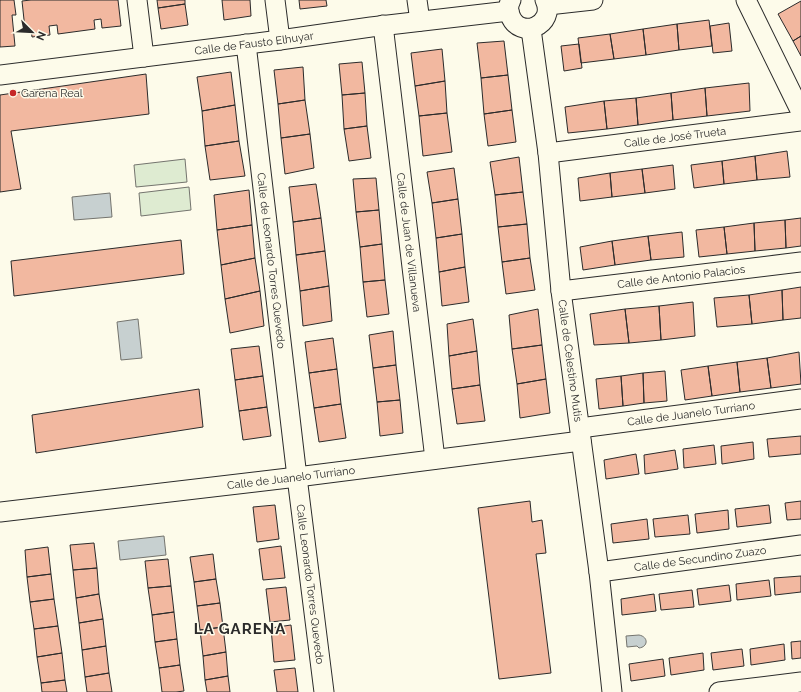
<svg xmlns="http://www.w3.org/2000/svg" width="801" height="692" font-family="Raleway,sans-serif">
	<rect width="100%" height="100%" fill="#fdfbea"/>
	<path fill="#deebd1" stroke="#74746e" d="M185,159l2,23 -51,5 -2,-22z
		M189,187l2,23 -50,6 -2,-23z"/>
	<path fill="#c7d0d0" stroke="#74746e" d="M110,193l2,24 -38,3 -2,-23z
		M138,319l4,39 -21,2 -4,-38z
		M164,536l2,19 -46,5 -2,-19z
		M639,635c10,2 9,12 0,13l-2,-2 -10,1 -1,-11z"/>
	<path fill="#f2b8a0" stroke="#2b2b2b" d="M0,0h14l2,15h-4l3,31 -15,1z
		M31,0h87l3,26 -19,2 -1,-9 -7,1 1,9 -37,5 -1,-9 -8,1 1,9 -18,2 -1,-9 -6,1 -3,-28z
		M157,0h28v4l-27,4z
		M222,0h28l1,16 -27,4z
		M299,0h27l1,6 -27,3z
		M801,1v35l-8,5 -15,-27z
		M185,4l3,21 -27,4 -3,-21z
		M709,20l3,26 -33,4 -2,-26z
		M729,23l3,28 -19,2 -3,-27z
		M677,24l2,26 -33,5 -3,-26z
		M643,29l3,26 -32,4 -4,-25z
		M610,34l4,25 -33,4 -3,-25z
		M801,36v20l-8,-15z
		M504,41l4,34 -27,3 -4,-35z
		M579,44l3,24 -18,3 -3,-25z
		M442,49l3,32 -30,5 -4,-33z
		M362,62l3,31 -23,2 -3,-31z
		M303,67l2,33 -27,4 -4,-34z
		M231,72l4,33 -33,6 -5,-34z
		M146,74l3,40 -138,17 10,58 -21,3v-97z
		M508,75l4,35 -28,4 -3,-36z
		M445,81l2,32 -28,3 -4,-30z
		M749,83l1,28 -43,5 -2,-28z
		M705,88l2,28 -34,4 -2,-27z
		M365,93l2,33 -23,3 -2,-34z
		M671,93l2,27 -35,5 -2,-27z
		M636,98l2,27 -31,4 -3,-28z
		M305,100l5,34 -29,4 -3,-34z
		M604,101l3,28 -39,4 -3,-26z
		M235,105l4,36 -34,5 -3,-35z
		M512,110l4,32 -28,4 -4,-32z
		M447,113l5,39 -29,4 -4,-40z
		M367,126l4,32 -22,3 -5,-32z
		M310,134l4,34 -29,6 -4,-36z
		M239,141l6,35 -35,4 -5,-34z
		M787,151l3,26 -33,3 -2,-24z
		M755,156l2,24 -33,4 -2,-23z
		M519,157l4,35 -28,3 -5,-33z
		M722,161l2,23 -30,4 -3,-23z
		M673,165l2,24 -30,4 -3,-24z
		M454,168l4,31 -26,4 -5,-31z
		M642,169l3,24 -33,4 -2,-24z
		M610,173l2,24 -32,4 -2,-23z
		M376,178l3,32 -23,2 -3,-33z
		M316,184l5,34 -28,4 -4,-35z
		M249,190l3,35 -35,5 -3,-35z
		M523,192l4,32 -29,3 -3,-32z
		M458,199l4,35 -26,4 -4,-35z
		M379,210l3,34 -22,3 -4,-35z
		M321,218l4,33 -29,4 -3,-33z
		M801,218v28l-15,2 -1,-28z
		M785,220l1,28 -31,3 -1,-28z
		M754,223l1,28 -28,3 -3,-27z
		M527,224l3,34 -28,4 -4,-35z
		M252,225l3,33 -34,7 -4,-35z
		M724,227l3,27 -28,3 -3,-27z
		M682,232l2,25 -33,3 -3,-24z
		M462,234l3,33 -26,5 -3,-34z
		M648,236l3,24 -36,5 -3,-24z
		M181,240l3,34 -170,22 -3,-35z
		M612,241l3,24 -32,5 -3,-23z
		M382,244l3,36 -22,2 -3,-35z
		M325,251l4,35 -29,5 -4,-36z
		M255,258l5,33 -35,8 -4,-34z
		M530,258l5,32 -29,4 -4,-32z
		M465,267l4,35 -27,4 -3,-34z
		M385,280l4,34 -22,3 -4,-35z
		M329,286l3,35 -29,5 -3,-35z
		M801,287v31l-18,2 -1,-30z
		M782,290l1,30 -31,4 -3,-29z
		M260,291l4,35 -34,7 -5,-34z
		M749,295l3,29 -35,3 -3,-29z
		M693,302l2,34 -34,4 -2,-34z
		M659,306l2,34 -32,3 -4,-34z
		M538,309l4,36 -30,4 -3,-34z
		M625,309l4,34 -35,2 -4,-31z
		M473,319l4,32 -28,5 -2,-32z
		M393,331l3,34 -23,3 -4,-33z
		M333,338l4,31 -28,4 -4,-31z
		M542,345l4,34 -29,5 -5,-35z
		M259,346l4,30 -28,4 -4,-31z
		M477,351l3,34 -28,4 -3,-33z
		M799,352l2,32 -30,4 -4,-30z
		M767,358l4,30 -31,4 -3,-30z
		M737,362l3,30 -28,4 -4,-30z
		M396,365l4,35 -23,2 -4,-34z
		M708,366l4,30 -27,4 -4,-30z
		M337,369l4,35 -27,4 -5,-35z
		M665,371l2,30 -23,2 -1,-30z
		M643,373l1,30 -21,3 -2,-30z
		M263,376l4,31 -28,4 -4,-31z
		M621,376l2,30 -24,3 -3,-30z
		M546,379l4,34 -30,5 -3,-34z
		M480,385l5,36 -28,3 -5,-35z
		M199,389l4,38 -167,26 -4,-38z
		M400,400l3,33 -23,3 -3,-34z
		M341,404l5,34 -27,4 -5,-34z
		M267,407l4,29 -28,4 -4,-29z
		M801,436v18l-32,3 -2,-18z
		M753,442l1,17 -32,5 -1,-18z
		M714,445l2,19 -32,4 -1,-19z
		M675,450l3,19 -33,5 -1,-19z
		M636,454l3,20 -33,5 -2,-19z
		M530,501l2,21 10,-2 4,33 -10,1 15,119 -52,6 -21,-171z
		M801,501v18l-14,1 -2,-17z
		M275,505l4,34 -22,3 -4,-35z
		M769,505l2,18 -34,4 -2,-18z
		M728,510l1,19 -32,4 -2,-19z
		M688,515l2,19 -35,3 -2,-18z
		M647,519l2,20 -36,4 -2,-19z
		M94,543l3,25 -24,2 -3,-25z
		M281,546l4,32 -22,2 -4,-31z
		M48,547l3,27 -24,3 -2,-27z
		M213,554l3,25 -22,3 -4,-25z
		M168,559l3,27 -23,2 -3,-27z
		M97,568l2,26 -23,4 -3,-28z
		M51,574l3,25 -24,3 -3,-25z
		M801,576v16l-26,3 -1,-17z
		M216,579l4,24 -23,3 -3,-24z
		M769,580l2,16 -34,4 -1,-16z
		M729,585l2,16 -32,4 -2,-16z
		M171,586l3,26 -22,3 -4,-27z
		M286,587l4,33 -20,2 -4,-33z
		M692,590l2,17 -33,3 -2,-16z
		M99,594l4,25 -24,4 -3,-25z
		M654,594l2,17 -34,4 -1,-16z
		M54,599l4,27 -24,3 -4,-27z
		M220,603l3,24 -23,3 -3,-24z
		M174,612l3,27 -22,3 -3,-27z
		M103,619l3,27 -24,4 -3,-27z
		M291,625l4,35 -21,2 -3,-34z
		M58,626l4,27 -25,4 -3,-28z
		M223,627l3,25 -23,4 -3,-26z
		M177,639l3,26 -21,3 -4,-26z
		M801,641v17l-9,1 -1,-17z
		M784,644l1,16 -34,5 -1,-16z
		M106,646l3,27 -24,4 -3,-27z
		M742,649l2,17 -31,4 -2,-17z
		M226,652l2,24 -23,4 -2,-24z
		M62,653l3,27 -24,3 -4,-26z
		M703,653l1,17 -33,5 -2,-17z
		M663,659l2,17 -34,5 -2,-17z
		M180,665l4,26 -8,1h-14l-3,-24z
		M295,668l3,24h-21l-3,-22z
		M109,673l3,19h-25l-2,-15z
		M228,676l2,16h-23l-2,-12z
		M65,680l2,12h-25l-1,-9z"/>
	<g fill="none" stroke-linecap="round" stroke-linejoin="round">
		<defs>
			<g id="minor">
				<path d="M137,0l7,57"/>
				<path d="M275,0l5,40"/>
				<path d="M417,0l3,21"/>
				<path d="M511,0c-3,5 -3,10 -1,15 9,26 47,10 35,-15"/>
				<path d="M746,0l55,112"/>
				<path d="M548,5l45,-5"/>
				<path id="s1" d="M383,25l52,434"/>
				<path id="s2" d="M531,29l17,124 13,138 38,281 13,120"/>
				<path id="s3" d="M246,44l51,433 27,215"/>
				<path id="s4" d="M0,75l280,-35 91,-13 138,-16"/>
				<path id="s5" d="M548,153l253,-32"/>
				<path id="s6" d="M561,291l240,-29"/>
				<path id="s7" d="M580,428l221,-29"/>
				<path id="s8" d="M0,512l297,-35 284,-36"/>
				<path id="s9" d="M599,572l202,-27"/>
				<path d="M719,692l82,-10"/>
			</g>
		</defs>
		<use href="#minor" stroke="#2b2b2b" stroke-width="21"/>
		<use href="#minor" stroke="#fdfbea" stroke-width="19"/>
	</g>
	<circle fill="#c62828" stroke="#fdfbea" stroke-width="1.5" cx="13" cy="93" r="4"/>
	<g text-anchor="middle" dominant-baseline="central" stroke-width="3" stroke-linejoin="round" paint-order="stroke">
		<g font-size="11" fill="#2b2b2b" stroke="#fdfbea">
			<text stroke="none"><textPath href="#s4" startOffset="256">Calle de Fausto Elhuyar</textPath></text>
			<text stroke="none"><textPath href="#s5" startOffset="128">Calle de José Trueta</textPath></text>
			<text stroke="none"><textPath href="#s1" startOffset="219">Calle de Juan de Villanueva</textPath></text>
			<text stroke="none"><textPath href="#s3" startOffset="218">Calle de Leonardo Torres Quevedo</textPath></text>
			<text stroke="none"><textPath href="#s6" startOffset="121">Calle de Antonio Palacios</textPath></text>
			<text stroke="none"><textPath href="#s2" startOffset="334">Calle de Celestino Mutis</textPath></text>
			<text stroke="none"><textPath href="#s7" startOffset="112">Calle de Juanelo Turriano</textPath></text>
			<text stroke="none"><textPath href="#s8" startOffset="293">Calle de Juanelo Turriano</textPath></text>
			<text stroke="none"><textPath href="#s9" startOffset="102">Calle de Secundino Zuazo</textPath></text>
			<text stroke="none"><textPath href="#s3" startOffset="544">Calle Leonardo Torres Quevedo</textPath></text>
		</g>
		<g font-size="11" fill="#2b2b2b" stroke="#fdfbea" text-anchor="start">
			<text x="21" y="93">Garena Real</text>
		</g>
		<g font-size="15" font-weight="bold" letter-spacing="1" fill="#2b2b2b" stroke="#fdfbea">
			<text x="240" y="629">LA GARENA</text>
		</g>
	</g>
	<g transform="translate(32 32) rotate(114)" stroke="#fdfbea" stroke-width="3" paint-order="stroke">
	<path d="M0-3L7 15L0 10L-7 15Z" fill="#2b2b2b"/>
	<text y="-6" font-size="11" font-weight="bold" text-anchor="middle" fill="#2b2b2b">N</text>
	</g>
</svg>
